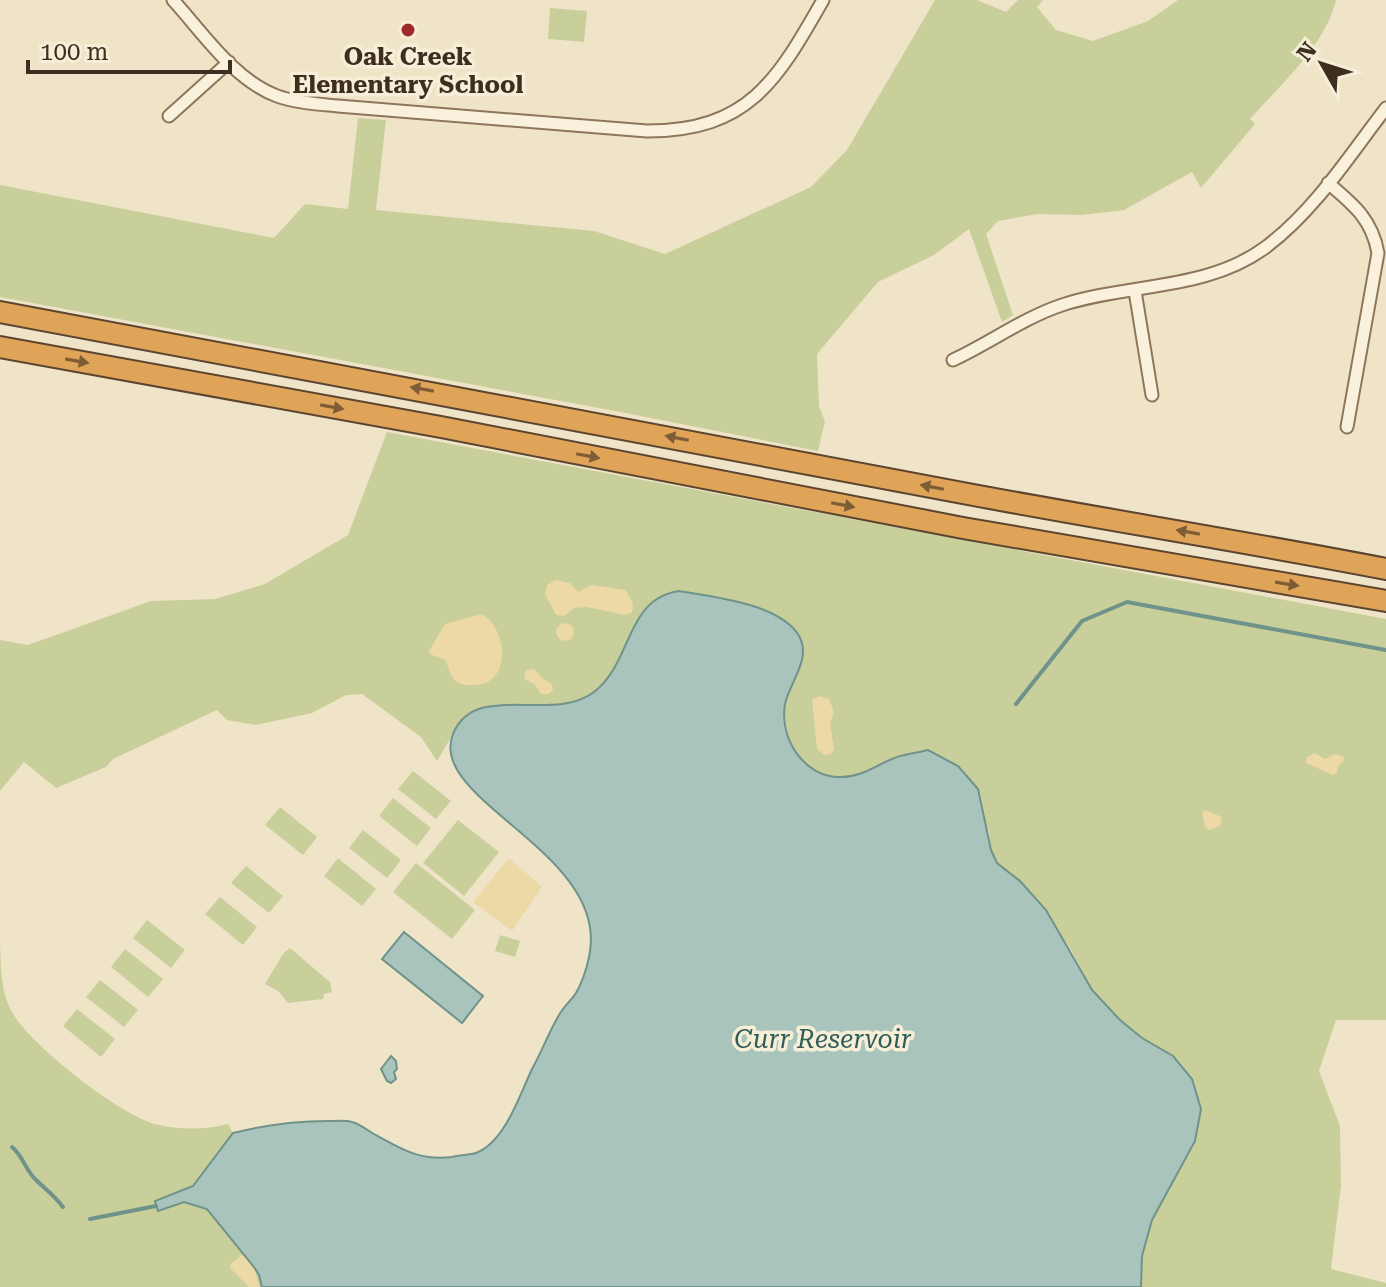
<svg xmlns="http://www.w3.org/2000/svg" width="1386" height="1287" font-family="'Roboto Serif',serif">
	<rect width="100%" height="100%" fill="#f0e4c8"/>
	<path fill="#c9cf9b" d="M935,0h42l29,12 12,-12h25l-6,7 19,23 37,11 55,-20 30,-21h158c-11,46 -55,84 -86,119l5,5 -54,64 -9,-16 -68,38 -43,5 -44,-1 -39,7 -12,13 27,81 -11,7 -33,-93 -35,26 -56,27 -61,72 2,53 6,14 -7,30 -203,-40 -615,-114v-112l274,53 31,-34 43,5 10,-91 28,2 -10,90 218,21 71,23 146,-67 36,-37z
		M550,8l37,3 -3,31 -36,-3z
		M387,432l999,187v401h-50l-17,51 21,55 1,60 -10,83 55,14v4h-245l1,-31 10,-36 18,-37 3,-127 -31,-17 -22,-19 -28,-30 -21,-40 -51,-69 -22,-18 -7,-13 -2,-19 -97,-72c-15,9 -33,18 -52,18 -37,0 -56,-36 -55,-69 1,-15 11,-32 17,-47l-39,-51 -43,-12 -41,-7 -36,20 -27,57 -11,15 -13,11 -14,8 -28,5 -51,-2 -38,15 -24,41 -16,-24 -59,-43 -16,1 -34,18 -56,12 -29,-5 -10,-10 -104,49 -7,8 -50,21 -32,-26 -24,29v-151l28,5 123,-44 64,-2 50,-15 83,-49z
		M413,771l38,30 -15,18 -38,-30z
		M393,798l38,30 -14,18 -38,-30z
		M280,807l37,30 -14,18 -38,-30z
		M458,820l41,32 -35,44 -41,-33z
		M363,830l38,30 -14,18 -38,-30z
		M338,858l38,31 -14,17 -38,-30z
		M416,863l59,47 -23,29 -59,-47z
		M246,866l37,30 -14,17 -38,-30z
		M220,897l37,30 -14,18 -38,-31z
		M147,920l38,30 -14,18 -38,-30z
		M500,935l20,6 -5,16 -20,-6z
		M0,940c1,26 0,55 15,77 21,32 104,97 140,107 24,6 49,6 73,0l5,9 -40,53 -38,15 3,10 26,-9 23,7 47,58 5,8 3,12h-262z
		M290,948l40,34 2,10 -8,2 -1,5 -35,4 -10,-12 -13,-7 18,-30z
		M125,949l38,30 -15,18 -37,-30z
		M100,980l38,30 -14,17 -38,-30z
		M77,1009l38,30 -14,18 -38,-31z"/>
	<path fill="#ecd9a5" d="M556,580l14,3 8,9 14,-7 34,5 7,14 -1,8 -6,3 -40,-8 -12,1 -10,8 -8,-1 -11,-21 2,-9z
		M481,614c27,13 31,71 -6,71 -6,0 -13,1 -18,-3 -7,-4 -8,-15 -12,-22l-15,-6 -1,-3 16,-27z
		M556 632a9 9 0 1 1 18 0a9 9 0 1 1-18 0Z
		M534,669l8,9 10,6 1,6 -4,4h-8l-7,-10 -10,-5 2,-9z
		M819,696l10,3 5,13 -4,11 4,26 -3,5 -7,1 -7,-6 -5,-50z
		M1315,753l10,6 10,-5 9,3 -1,5 -5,4 -1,7 -4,2 -27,-12 1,-6z
		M1205,810l17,7 -2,9 -10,4 -5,-3 -3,-13z
		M509,858l33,29 -30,44 -39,-29z
		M244,1254l10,13 5,20h-10l-19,-19 1,-5z"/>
	<path fill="#a9c4bc" stroke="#6f938a" stroke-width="2" d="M679,591c35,6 97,12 119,43 15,24 -8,47 -13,70 -6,34 19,74 56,73 20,0 34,-11 51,-18 11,-5 25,-6 36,-9l30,16 20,23 13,61 6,13 23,18 26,29 46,80 28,30 22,18 31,18 19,23 9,30 -6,32 -43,79 -10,36 -1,31h-879l-3,-12 -5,-8 -47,-58 -23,-7 -26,9 -3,-10 38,-15 40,-53c32,-8 62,-12 95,-12 8,0 18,-1 24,1 8,2 15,8 22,12 27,15 46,27 78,23 8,-2 17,-2 24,-4 29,-11 44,-59 56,-84 10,-18 17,-37 27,-54 4,-7 10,-13 15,-19 7,-10 13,-28 15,-39 23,-104 -163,-156 -136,-223 22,-54 99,-10 141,-42 39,-30 31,-93 85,-101z
		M404,932l79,64 -21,27 -80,-64z
		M391,1056l5,5 1,8 -3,3 2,7 -5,4 -4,-2 -6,-12z"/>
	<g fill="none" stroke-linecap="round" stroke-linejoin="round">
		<path stroke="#6f938a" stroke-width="4" d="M1016,704l66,-83 45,-19 259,48
			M12,1147c11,9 13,22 23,32 10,10 18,15 28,28
			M90,1219l66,-13"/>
		<defs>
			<path id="street" d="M173,0c30,33 61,80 104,96 20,7 41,8 61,10l309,25c101,0 130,-50 176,-131
				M169,116l60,-54
				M1328,183c25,21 44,36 50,70l-31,174
				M1135,291l17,104
				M953,360c37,-17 70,-42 109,-55 67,-22 145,-14 204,-58 49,-37 83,-91 120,-139"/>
			<path id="highway" d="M0,312c323,59 645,123 968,182 139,26 279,48 418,75
				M0,347l441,80 522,101 423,73"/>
		</defs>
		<use href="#street" stroke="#8d765c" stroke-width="15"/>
		<use href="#highway" stroke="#5b4430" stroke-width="24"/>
		<use href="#street" stroke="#faf1dc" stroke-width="11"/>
		<use href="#highway" stroke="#e0a458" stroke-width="20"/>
	</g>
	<defs><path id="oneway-solid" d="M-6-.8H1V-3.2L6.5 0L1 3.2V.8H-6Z" transform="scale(2)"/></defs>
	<g fill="#7e5d36">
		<use href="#oneway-solid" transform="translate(77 361) rotate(10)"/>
		<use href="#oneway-solid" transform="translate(422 389) rotate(-170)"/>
		<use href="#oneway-solid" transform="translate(332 407) rotate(10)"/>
		<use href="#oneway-solid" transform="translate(677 438) rotate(-169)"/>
		<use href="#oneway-solid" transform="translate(588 456) rotate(11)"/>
		<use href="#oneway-solid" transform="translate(932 487) rotate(-169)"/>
		<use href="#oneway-solid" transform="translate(843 505) rotate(11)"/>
		<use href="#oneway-solid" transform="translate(1188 532) rotate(-170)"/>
		<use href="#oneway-solid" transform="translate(1287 584) rotate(9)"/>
	</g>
	<circle fill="#9e2a2b" stroke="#f7eed8" stroke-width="3" cx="408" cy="30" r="8"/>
	<g text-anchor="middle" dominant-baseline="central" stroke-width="7" stroke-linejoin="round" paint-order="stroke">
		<g font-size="24" font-weight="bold" fill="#3d2e20" stroke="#f7eed8">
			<text x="408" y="57">Oak Creek<tspan x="408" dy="28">Elementary School</tspan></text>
		</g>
		<g font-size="26" font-style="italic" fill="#2f5d5a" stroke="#f7eed8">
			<text x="823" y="1039">Curr Reservoir</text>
		</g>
	</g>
	<g transform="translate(1322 64) rotate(309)" stroke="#f7eed8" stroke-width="6" paint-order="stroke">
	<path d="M0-6L14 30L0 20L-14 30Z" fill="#3d2e20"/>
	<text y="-12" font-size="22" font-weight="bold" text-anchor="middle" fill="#3d2e20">N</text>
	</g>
	<path d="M28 60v12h202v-12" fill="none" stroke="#3d2e20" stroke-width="4"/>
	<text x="40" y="60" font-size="24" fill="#3d2e20" stroke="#f7eed8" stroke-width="6" paint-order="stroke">100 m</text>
</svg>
